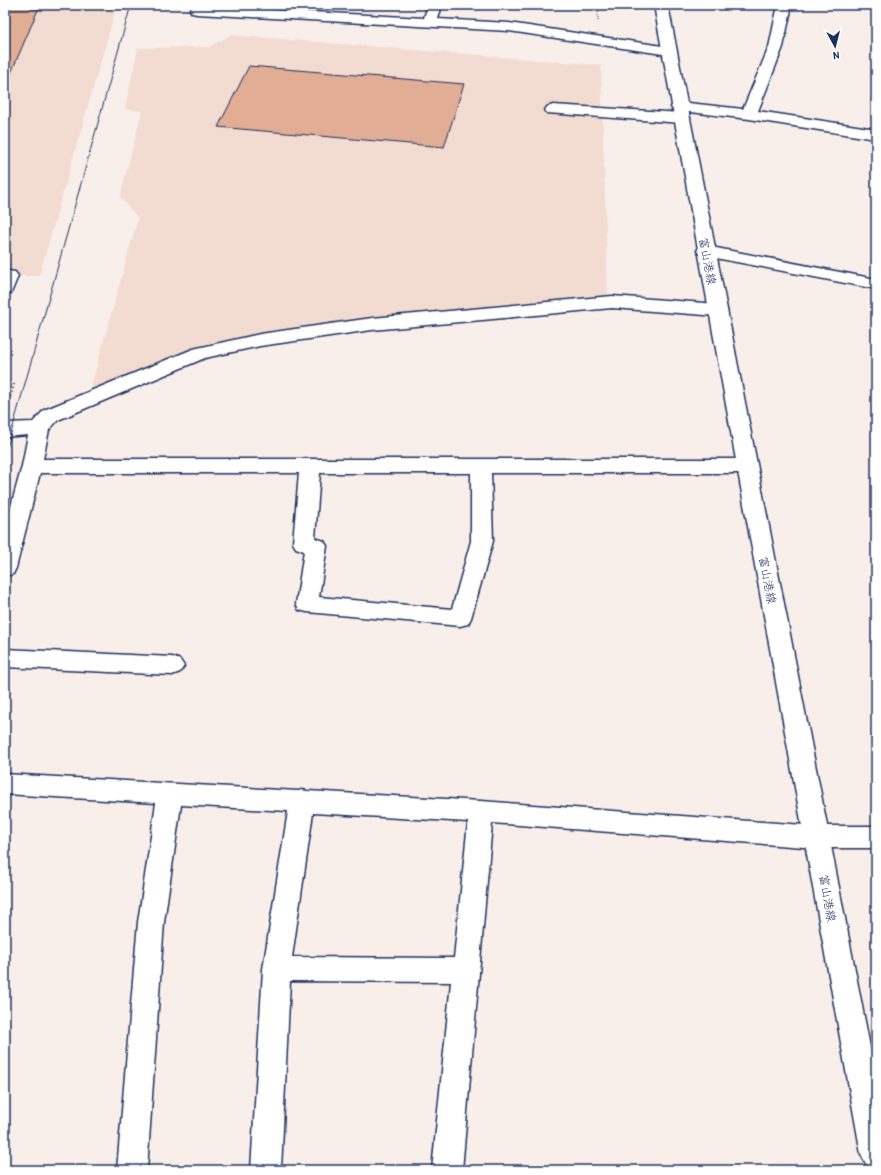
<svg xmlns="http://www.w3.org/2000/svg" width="881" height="1175" font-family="'Patrick Hand','Klee One',sans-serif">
	<rect width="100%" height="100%" fill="#f9efea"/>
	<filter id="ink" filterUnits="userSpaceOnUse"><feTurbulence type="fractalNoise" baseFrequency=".025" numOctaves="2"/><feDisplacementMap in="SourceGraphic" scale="8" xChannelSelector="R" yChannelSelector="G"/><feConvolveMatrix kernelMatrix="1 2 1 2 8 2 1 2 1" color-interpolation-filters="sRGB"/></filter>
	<g filter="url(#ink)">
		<path fill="#f2dbd0" d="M5,5h112l-78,271h-34z
			M230,35l371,30 7,230 -234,22 -96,13 -73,14 -115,46 48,-172 -18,-21 22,-86 -17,-2 13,-61 71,-1z"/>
		<path fill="#e1ad95" stroke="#1b2f5e" d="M5,5h35l-35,82z
			M249,66l215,18 -20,63 -226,-20z"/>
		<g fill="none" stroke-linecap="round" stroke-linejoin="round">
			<defs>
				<path id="minor" d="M428,5h14l-4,14 71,4 160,24 5,1 2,3 -2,3 -5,1 -160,-24 -312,-17 -5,-1 -2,-3 2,-3 5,-1 227,12z
					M778,5h14l-9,42 -25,64 118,18v10l-127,-20 -76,-9 -2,-3 2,-3 6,-2 64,7 26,-62z
					M553,105l129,8 6,2 2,3 -2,3 -6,2 -135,-10 -2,-3 2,-3z
					M706,246l170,33v10l-176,-34 -3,-4 3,-4z
					M9,271l6,1 3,4 -7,17 -6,1v-22z
					M612,296l106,8 6,2 3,4 -3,4 -6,2 -106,-8 -240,22 -112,16 -55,12 -147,62 -9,10 -6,29h704l7,2 3,5 -3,5 -7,2h-256l2,68 -22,77 -3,6 -8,2 -153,-14 -8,-2 -3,-6 8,-53 -8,-3 -3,-5 6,-70h-259l-24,95 -3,6 -8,2v-48l17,-62 6,-31 -23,2v-14l28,-1 11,-12 149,-61 67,-15 112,-16zM320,473h151v68l-19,68 -133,-12 8,-51 -3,-5 -9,-3z
					M5,649l167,8 8,3 4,6 -4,6 -8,3 -167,-8z
					M5,774l293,17 4,-1 5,1 174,10 336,25h59v22h-59l-325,-25 -30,347h-30l19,-188 -161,-1 -9,189h-30l12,-201 25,-158 -107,-6 -17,117 -17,248h-30l21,-248 18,-119 -151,-9zM313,813l155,9 -14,136 -162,-1z"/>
				<path id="major" d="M654,5h14l208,1073v91l-10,-5 -5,-10z"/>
			</defs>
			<use href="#minor" stroke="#1b2f5e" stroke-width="3"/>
			<use href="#major" stroke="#1b2f5e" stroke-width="3"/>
			<path stroke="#1b2f5e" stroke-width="2" stroke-dasharray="0.5 2" stroke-linecap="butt" d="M598,5v17"/>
			<path stroke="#1b2f5e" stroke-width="2.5" stroke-dasharray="1 3" stroke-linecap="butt" d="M7,408l8,-27"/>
			<use href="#minor" fill="#fff" fill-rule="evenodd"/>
			<use href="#major" fill="#fff" fill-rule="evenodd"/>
			<path stroke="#1b2f5e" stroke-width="1" d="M5,455l126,-450"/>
		</g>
	</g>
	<g text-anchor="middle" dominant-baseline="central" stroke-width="3.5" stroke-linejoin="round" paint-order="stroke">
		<g font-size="12" fill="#1b2f5e" stroke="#fff">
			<text transform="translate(708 261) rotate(79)">富山港線</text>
			<text transform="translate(768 580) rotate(79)">富山港線</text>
			<text transform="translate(828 898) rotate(80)">富山港線</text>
		</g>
	</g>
	<rect width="881" height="1175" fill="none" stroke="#fff" stroke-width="20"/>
	<rect x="10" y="10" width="861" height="1155" fill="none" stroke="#1b2f5e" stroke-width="1.5" filter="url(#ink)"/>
	<g transform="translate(835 46) rotate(173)" stroke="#ffffff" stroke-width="3" paint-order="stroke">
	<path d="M0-3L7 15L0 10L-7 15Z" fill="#1b2f5e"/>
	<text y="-6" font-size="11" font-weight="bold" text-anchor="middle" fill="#1b2f5e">N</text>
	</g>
</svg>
